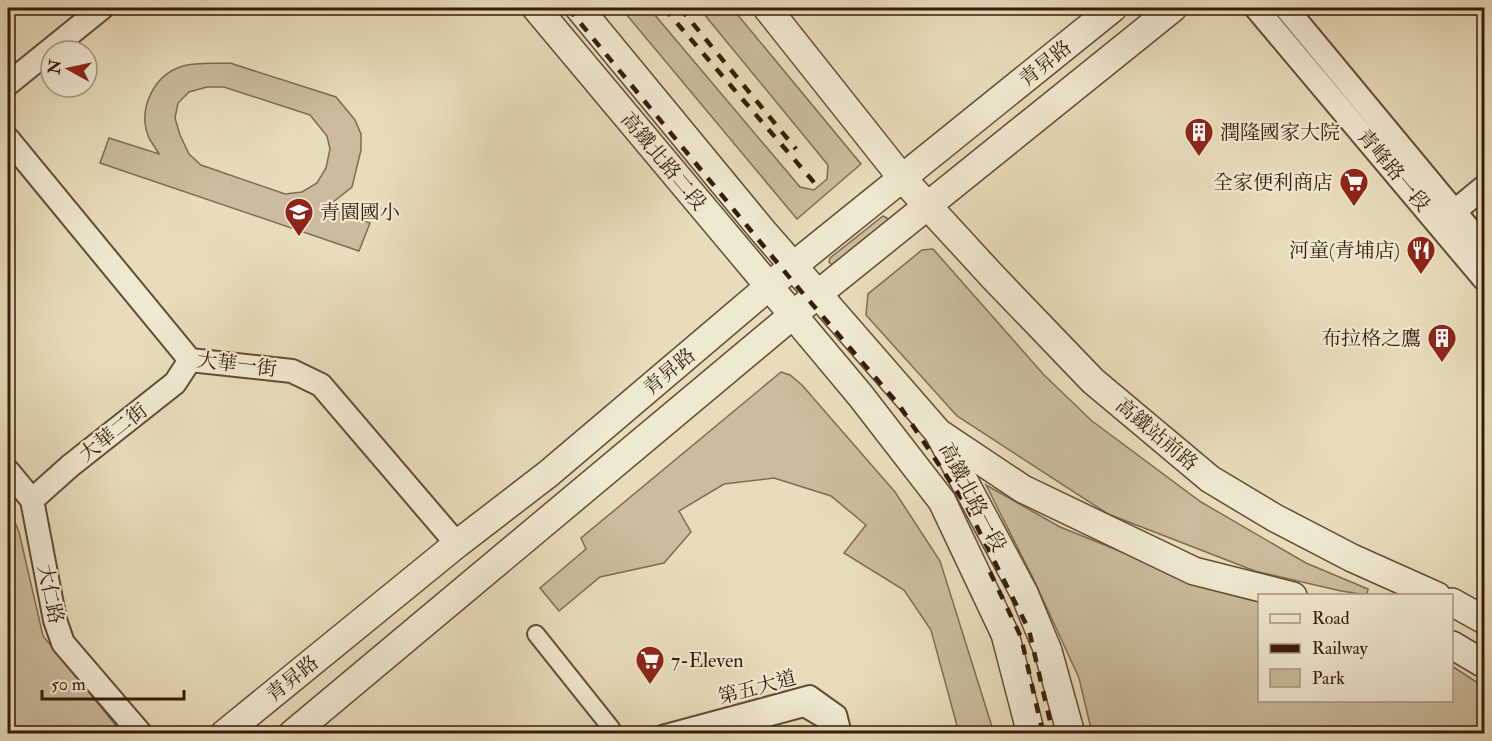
<svg xmlns="http://www.w3.org/2000/svg" width="1492" height="741" font-family="'IM FELL Double Pica','Noto Serif TC',serif">
<rect width="100%" height="100%" fill="#e8ddba"/>
<filter id="stains"><feTurbulence type="fractalNoise" baseFrequency=".00333" numOctaves="4"/><feColorMatrix values="0 0 0 0 .2 0 0 0 0 .09 0 0 0 0 .02 0 0 0 .5 -.17"/></filter>
<radialGradient id="worn" r=".72"><stop offset=".6" stop-color="#630" stop-opacity="0"/><stop offset="1" stop-color="#630" stop-opacity=".3"/></radialGradient>
<g fill="#cabc9c" stroke="#806c52" stroke-width="1.5" fill-rule="evenodd">
<polygon points="621,8 649,8 800,187 814,190 827,179 828,165 699,8 732,8 861,164 797,219"/>
<path d="M230,63L336,97L355,120L361,134V150L352,187L327,207L370,223L359,251L100,163L109,138L159,154C156,149 152,143 149,138C137,110 153,75 183,66C197,62 215,64 230,63ZM207,87H224L310,115L327,136L330,149L326,168L317,183L302,192L285,194L201,165L189,154L180,135L175,118L178,103L189,92Z"/>
<polygon points="883,216 887,218 887,223 835,264 832,265 829,262 830,258"/>
<polygon points="933,249 1044,375 1092,421 1201,502 1306,563 1368,589 1367,595 1341,591 1255,571 1108,514 957,416 866,315 868,294 922,250"/>
<polygon points="781,372 790,375 802,385 895,492 940,561 994,733 959,733 931,630 904,590 844,553 866,525 831,496 774,478 724,484 679,511 691,532 664,563 600,577 559,611 540,588 586,549 581,538"/>
<polygon points="986,485 1060,527 1162,568 1259,599 1260,700 1452,700 1452,666 1484,687 1484,733 1092,733 1079,678 1034,580"/>
<polygon points="8,506 19,532 43,636 122,733 8,733"/>
</g>
<g fill="none" stroke-linecap="round" stroke-linejoin="round">
<g stroke="#634c34" stroke-width="20">
<g id="pedestrian">
<polyline points="536,634 611,728 613,734"/>
<polyline points="662,734 810,694 838,714 843,734"/>
<polyline points="708,734 804,708 828,722 831,734"/>
</g>
</g>
<g stroke="#634c34" stroke-width="26">
<g id="minor">
<polyline points="1256,8 1484,279"/>
<polyline points="1286,8 1484,247"/>
<polyline points="8,84 102,8"/>
<polyline points="8,139 190,360 292,371 321,385 457,544"/>
<polyline points="1444,220 1484,187"/>
<polyline points="8,471 32,500 55,620 63,643 141,734"/>
<polyline points="32,500 70,466 175,383 190,360"/>
</g>
</g>
<g stroke="#634c34" stroke-width="30">
<g id="tertiary">
<polyline points="536,8 860,395 942,501 1005,634 1031,734"/>
<polyline points="579,8 762,230 938,432 1024,593 1048,651 1071,734"/>
<polyline points="767,8 902,178 994,278 1093,381 1210,479 1275,518 1352,558 1437,596"/>
<polyline points="942,435 1023,489 1194,571 1293,596"/>
<polyline points="1452,602 1484,620"/>
<polyline points="1452,645 1484,664"/>
<polyline points="224,734 457,544 548,474 793,266 1113,8"/>
<polyline points="292,734 818,294 1173,8"/>
</g>
</g>
<use href="#pedestrian" stroke="#f0e9d2" stroke-width="16"/>
<use href="#minor" stroke="#f0e9d2" stroke-width="22"/>
<use href="#tertiary" stroke="#f0e9d2" stroke-width="27"/>
<g stroke="#371c08" stroke-width="4.5" stroke-dasharray="10 10" stroke-linecap="butt">
<polyline points="568,8 794,283 899,405 966,505 1029,630 1053,734"/>
<polyline points="664,8 818,187"/>
<polyline points="680,8 796,149"/>
<polyline points="990,572 1021,637 1043,734"/>
</g>
</g>
<defs>
<g id="building-pin" transform="scale(1.5)"><path d="M0 17L-7.5 6A9.5 9.5 0 1 1 7.5 6Z" fill="#8f2418" stroke="#f0e9d2"/><path d="M-4-6H4V6H1V3H-1V6H-4ZM-2.5-4.3h1.7v1.8h-1.7ZM.8-4.3h1.7v1.8H.8ZM-2.5-1h1.7V.8h-1.7ZM.8-1h1.7V.8H.8Z" fill="#fff"/></g>
<g id="supermarket-pin" transform="scale(1.5)"><path d="M0 17L-7.5 6A9.5 9.5 0 1 1 7.5 6Z" fill="#8f2418" stroke="#f0e9d2"/><path d="M-6-5.5h2.5l.6 2H6L4.5 2H-2.5L-4.4-4H-6ZM-1.5 3.2a1.3 1.3 0 1 0 .1 0ZM3 3.2a1.3 1.3 0 1 0 .1 0Z" fill="#fff"/></g>
<g id="school-pin" transform="scale(1.5)"><path d="M0 17L-7.5 6A9.5 9.5 0 1 1 7.5 6Z" fill="#8f2418" stroke="#f0e9d2"/><path d="M0-5L7-2L0 1L-7-2ZM-4 1L0 2.5L4 1V4Q0 6-4 4Z" fill="#fff"/></g>
<g id="restaurant-pin" transform="scale(1.5)"><path d="M0 17L-7.5 6A9.5 9.5 0 1 1 7.5 6Z" fill="#8f2418" stroke="#f0e9d2"/><path d="M-5-6h1v4h1v-4h1v4h1v-4h1v5L-1.5 .5V6h-2V.5L-5-1ZM5-6V6H3V1.5H1.5Q1.5-4 5-6Z" fill="#fff"/></g>
</defs>
<g fill-rule="evenodd">
<use href="#building-pin" x="1199" y="132"/>
<use href="#supermarket-pin" x="1354" y="182"/>
<use href="#school-pin" x="299" y="212"/>
<use href="#restaurant-pin" x="1421" y="250"/>
<use href="#building-pin" x="1442" y="338"/>
<use href="#supermarket-pin" x="650" y="660"/>
</g>
<g text-anchor="middle" stroke-width="4.5" stroke-linejoin="round" paint-order="stroke">
<g font-size="20" fill="#371c08" stroke="#f0e9d2">
<text transform="translate(1045 63) rotate(-39)" y="7">青昇路</text>
<text transform="translate(664 161) rotate(50)" y="7">高鐵北路二段</text>
<text transform="translate(1394 170) rotate(50)" y="7">青峰路一段</text>
<text transform="translate(237 364) rotate(7)" y="7">大華一街</text>
<text transform="translate(669 371) rotate(-40)" y="7">青昇路</text>
<text transform="translate(113 432) rotate(-38)" y="7">大華二街</text>
<text transform="translate(1157 434) rotate(40)" y="7">高鐵站前路</text>
<text transform="translate(973 497) rotate(62)" y="7">高鐵北路一段</text>
<text transform="translate(51 594) rotate(78)" y="7">大仁路</text>
<text transform="translate(292 678) rotate(-39)" y="7">青昇路</text>
<text transform="translate(757 687) rotate(-15)" y="7">第五大道</text>
</g>
<g font-size="20" fill="#371c08" stroke="#f0e9d2" text-anchor="start">
<text x="1220" y="139">潤隆國家大院</text>
<text x="1333" y="189" text-anchor="end">全家便利商店</text>
<text x="320" y="219">青園國小</text>
<text x="1400" y="257" text-anchor="end">河童(青埔店)</text>
<text x="1421" y="345" text-anchor="end">布拉格之鷹</text>
<text x="671" y="667">7-Eleven</text>
</g>
</g>
<rect width="1492" height="741" fill="none" stroke="#e8ddba" stroke-width="30"/>
<rect x="9" y="9" width="1474" height="723" fill="none" stroke="#371c08" stroke-width="3"/>
<rect x="15" y="15" width="1462" height="711" fill="none" stroke="#371c08" stroke-width="1.5"/>
<rect x="1258" y="594" width="195" height="108" fill="#f0e9d2" stroke="#a69781" stroke-width="1.5"/>
<rect x="1270" y="614" width="30" height="9" fill="#f0e9d2" stroke="#a69781" stroke-width="1.5"/>
<text x="1312" y="624" font-size="18" fill="#371c08">Road</text>
<rect x="1270" y="644" width="30" height="9" fill="#371c08" stroke="#a69781" stroke-width="1.5"/>
<text x="1312" y="654" font-size="18" fill="#371c08">Railway</text>
<rect x="1270" y="669" width="30" height="18" fill="#cabc9c" stroke="#a69781" stroke-width="1.5"/>
<text x="1312" y="684" font-size="18" fill="#371c08">Park</text>
<g transform="translate(69 69) rotate(278)"><circle r="28" fill="#f0e9d2" stroke="#a69781" stroke-width="1.5"/>
<path d="M0-4.5L10 22L0 15L-10 22Z" fill="#8f2418"/>
<text y="-9" font-size="16" font-weight="bold" text-anchor="middle" fill="#371c08">N</text>
</g>
<path d="M42 690v9h142v-9" fill="none" stroke="#371c08" stroke-width="3"/>
<text x="51" y="690" font-size="18" fill="#371c08" stroke="#f0e9d2" stroke-width="4.5" paint-order="stroke">50 m</text>
<rect width="100%" height="100%" filter="url(#stains)"/>
<rect width="100%" height="100%" fill="url(#worn)"/>
</svg>
